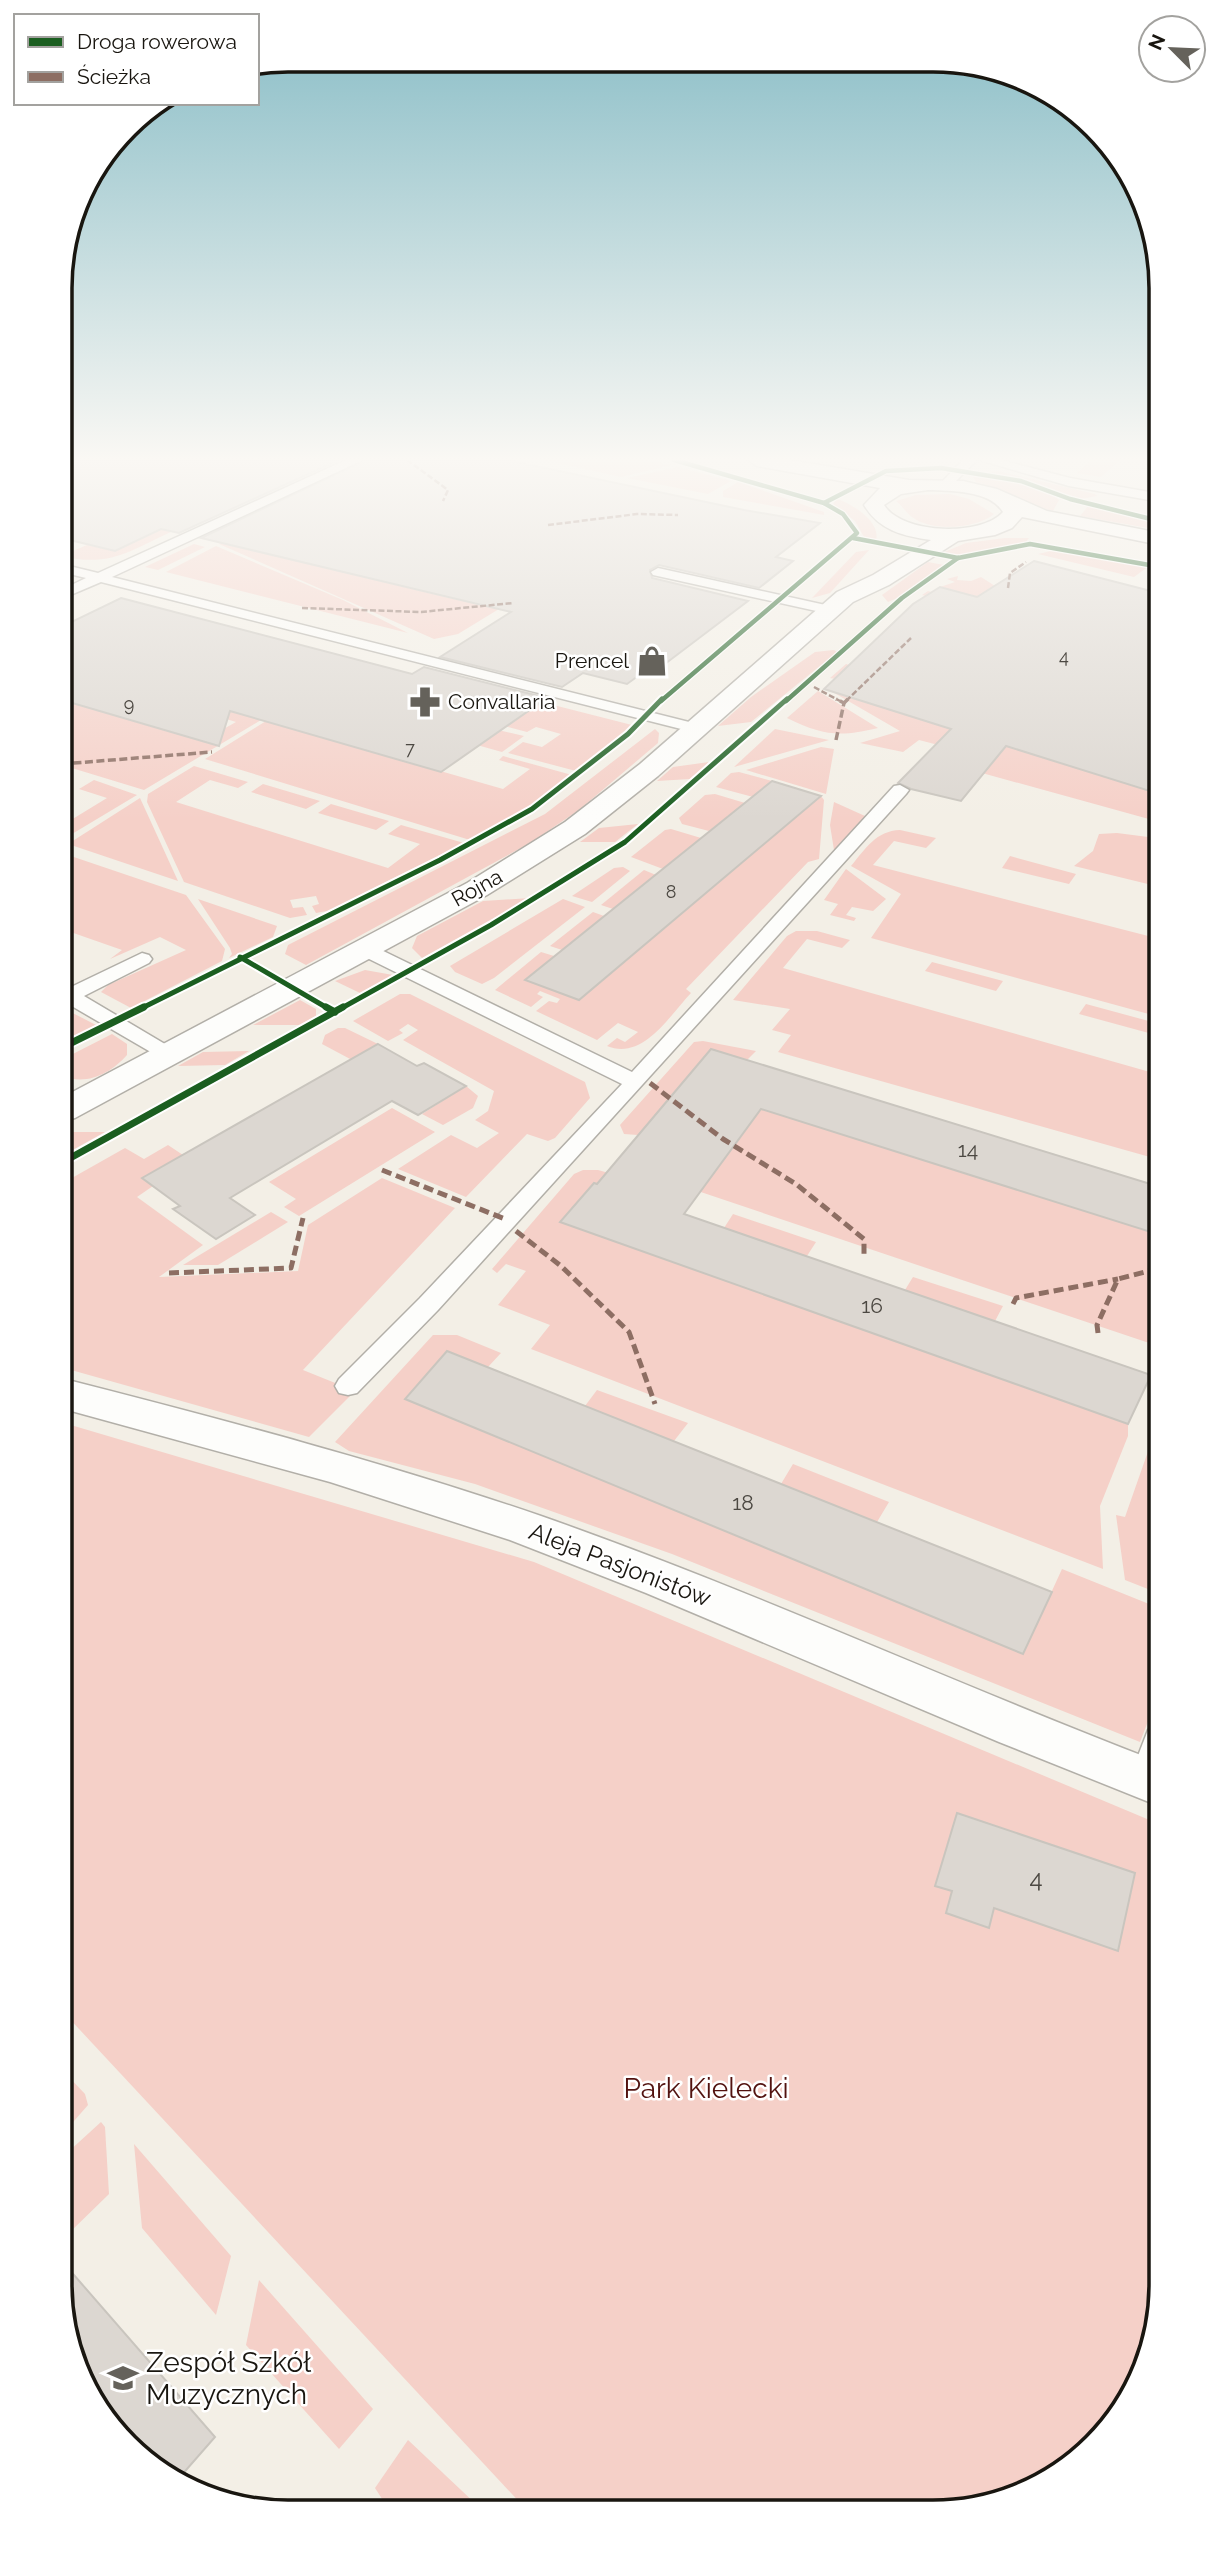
<svg xmlns="http://www.w3.org/2000/svg" width="1221" height="2572" font-family="Raleway,sans-serif">
<rect width="100%" height="100%" fill="#f3efe6"/>
<g fill="#f5d0c8">
<polygon points="544,460 647,460 672,465 621,477"/>
<polygon points="1091,460 1121,460 1101,477 1077,473"/>
<polygon points="678,467 731,481 708,494 627,478"/>
<polygon points="998,471 1095,494 1097,496 1081,499 1035,483 979,473"/>
<path d="M972,475C1001,479 1035,481 1059,500L1053,511C1026,505 1003,489 976,482Z"/>
<polygon points="738,482 824,512 824,515 723,497 723,491"/>
<path d="M950,494L969,499L994,514C976,529 931,532 912,517C905,512 903,506 896,501L916,495Z"/>
<path d="M837,499C853,504 881,522 876,540L864,537L855,521L833,504Z"/>
<polygon points="1089,505 1148,520 1150,525 1148,528 1080,516"/>
<polygon points="257,525 246,549 462,601 486,586 530,590 458,634 434,639 219,544"/>
<path d="M164,528L175,530C131,550 111,568 61,556L87,545L115,551Z"/>
<path d="M1005,538H1029L1025,543C999,548 968,559 942,553L966,543Z"/>
<polygon points="194,544 205,547 158,570 145,567"/>
<polygon points="216,546 343,600 408,633 166,572"/>
<polygon points="869,550 830,593 812,598 856,552"/>
<polygon points="1055,550 1149,566 1134,577 1038,554"/>
<polygon points="928,562 944,565 895,599 888,602 882,595"/>
<polygon points="958,576 957,580 971,581 981,577 1057,626 1065,635 922,595 928,591 945,596 940,587 955,582 947,579"/>
<polygon points="834,650 837,652 751,722 718,726 751,697 815,652"/>
<polygon points="846,664 931,690 1156,793 1156,821 964,768 977,755 919,740 903,752 860,743 900,731 824,687 842,691 851,682 830,678"/>
<path d="M818,691L878,728C841,737 823,736 787,718Z"/>
<polygon points="522,697 632,725 576,771 508,753 523,742 542,747 561,734 536,727 527,732 504,726"/>
<polygon points="62,700 202,741 236,722 207,713 217,707 261,720 144,790 62,765"/>
<polygon points="266,721 503,789 530,769 499,760 503,756 572,775 529,808 470,840 205,759"/>
<polygon points="485,727 524,736 502,752 459,740"/>
<polygon points="655,729 659,733 658,743 579,810 530,843 306,965 285,954 288,945 545,814"/>
<polygon points="775,729 829,740 734,767"/>
<polygon points="821,747 834,749 826,794 746,770"/>
<polygon points="709,762 690,779 657,781 673,767"/>
<polygon points="194,766 248,782 238,788 210,780 176,802 388,868 420,844 388,834 401,825 464,843 327,911 316,913 312,906 319,904 316,896 290,900 293,908 303,907 307,915 290,918 184,882 147,802 148,794"/>
<polygon points="739,772 772,781 753,797 716,787 731,773"/>
<polygon points="94,780 137,795 62,840 62,817 71,820 107,798 79,789"/>
<polygon points="263,784 320,801 306,809 251,792"/>
<polygon points="715,794 745,803 709,831 682,824 679,818 705,795"/>
<path d="M821,796L824,800L819,859L808,862L686,989L691,993C670,1015 643,1061 607,1046L617,1038L625,1042L638,1032L618,1023L597,1040L536,1011L549,1001L557,1003L560,999L540,991L537,994L543,997L531,1007L495,990L541,952L554,956L526,979L579,999Z"/>
<polygon points="140,798 178,881 68,844"/>
<polygon points="834,802 865,816 834,850 830,825"/>
<polygon points="331,804 389,821 376,830 318,813"/>
<polygon points="638,824 615,842 580,842 599,828"/>
<polygon points="671,829 701,838 663,869 631,857 665,830"/>
<path d="M900,830L936,838L926,848L894,841L873,865L1156,938V1016L871,938L901,894L851,866C866,848 876,831 900,830Z"/>
<polygon points="1117,833 1156,838 1156,886 1074,866 1093,851 1099,834"/>
<polygon points="62,853 186,895 225,949 222,961 131,1008 101,992 108,985 186,950 160,937 110,959 122,950 62,929"/>
<polygon points="1010,856 1076,874 1069,884 1002,868"/>
<polygon points="623,867 630,871 592,902 572,896 614,868"/>
<polygon points="846,869 886,899 873,911 852,907 846,915 856,918 854,921 830,915 838,904 824,900"/>
<polygon points="644,870 656,875 613,909 601,905"/>
<polygon points="530,898 422,958 412,948 417,936 483,901"/>
<polygon points="198,899 277,926 273,937 229,958 232,954 230,948"/>
<polygon points="563,899 585,907 494,978 482,984 455,972 450,966"/>
<polygon points="593,912 604,916 562,950 550,946"/>
<polygon points="796,931 817,931 850,940 842,948 807,939 783,968 1157,1074 1157,1159 778,1052 791,1035 772,1030 790,1009 733,1000 787,936"/>
<polygon points="932,962 1003,981 996,991 925,971"/>
<polygon points="365,970 393,975 360,993 335,981"/>
<polygon points="400,994 410,994 585,1082 590,1098 555,1138 548,1141 527,1134 466,1197 398,1169 451,1135 477,1148 499,1133 475,1120 488,1111 494,1091 403,1040 418,1030 408,1024 399,1030 403,1033 388,1041 353,1021"/>
<polygon points="300,1000 316,1009 316,1016 299,1025 253,1025"/>
<polygon points="1086,1004 1156,1023 1156,1035 1079,1014"/>
<polygon points="63,1008 96,1025 63,1042"/>
<polygon points="338,1028 345,1028 378,1044 352,1060 322,1044 325,1035"/>
<path d="M112,1034L127,1044V1055C111,1073 87,1086 63,1076V1059Z"/>
<polygon points="703,1041 756,1051 747,1060 711,1049 682,1083 1157,1234 1158,1346 671,1182 638,1135 624,1134 620,1125 694,1042"/>
<polygon points="249,1051 225,1065 178,1066 203,1052"/>
<polygon points="466,1086 478,1096 473,1108 443,1125 422,1114"/>
<polygon points="392,1108 435,1132 299,1216 284,1207 296,1199 269,1182"/>
<polygon points="63,1132 105,1132 69,1152 63,1152"/>
<polygon points="168,1145 183,1155 143,1178 153,1186 137,1197 203,1245 159,1277 298,1271 308,1225 382,1178 455,1208 303,1370 355,1391 309,1437 64,1368 63,1183 125,1148 144,1159"/>
<polygon points="583,1170 598,1170 644,1183 633,1197 594,1183 560,1222 1128,1424 1128,1436 1100,1506 1103,1569 531,1349 550,1325 498,1305 526,1271 506,1264 497,1273 492,1269 574,1174"/>
<polygon points="271,1212 288,1222 218,1265 183,1265"/>
<polygon points="733,1214 816,1242 807,1256 724,1228"/>
<polygon points="913,1277 1003,1306 995,1321 905,1290"/>
<polygon points="433,1335 457,1335 501,1353 488,1367 447,1351 406,1399 1023,1654 1062,1569 1159,1608 1159,1693 1140,1742 672,1554 475,1484 349,1451 335,1442"/>
<polygon points="597,1390 688,1423 674,1441 585,1406"/>
<polygon points="64,1423 534,1562 1159,1824 1161,2300 1144,2372 1105,2435 1060,2474 993,2505 524,2507 66,2015"/>
<polygon points="1158,1423 1158,1593 1125,1580 1116,1515 1125,1517"/>
<polygon points="793,1464 889,1502 877,1522 781,1484"/>
<polygon points="66,2074 85,2094 88,2105 67,2129"/>
<polygon points="101,2122 105,2127 109,2194 67,2235 67,2153"/>
<polygon points="134,2144 231,2256 216,2315 142,2228"/>
<polygon points="259,2280 373,2409 339,2449 246,2345"/>
<polygon points="408,2440 479,2507 388,2508 375,2488"/>
</g>
<g fill="#dcd7d1" stroke="#c9c5be" stroke-width="2">
<polygon points="61,460 339,460 179,533 161,529 115,551 70,540 61,531"/>
<polygon points="366,460 507,460 744,510 820,523 776,557 793,561 759,588 659,565 650,570 652,578 748,601 657,670 649,668 627,684 583,673 562,687 440,657 511,612 201,538"/>
<polygon points="1034,561 1155,592 1156,793 1006,746 961,801 911,789 898,783 951,729 824,689 913,604 940,587 977,597"/>
<polygon points="121,598 412,674 424,667 547,698 441,772 230,711 219,746 62,700 61,627"/>
<polygon points="772,781 821,796 579,1000 525,980"/>
<polygon points="378,1044 417,1066 424,1063 466,1086 418,1115 392,1101 230,1198 255,1215 216,1239 173,1209 180,1206 142,1178"/>
<polygon points="711,1049 1157,1186 1157,1234 761,1109 684,1214 1151,1375 1128,1424 560,1222 594,1183 597,1184"/>
<polygon points="447,1351 761,1476 1052,1592 1023,1654 405,1399"/>
<polygon points="957,1813 1135,1873 1118,1951 994,1908 989,1928 946,1913 952,1891 935,1886"/>
<polygon points="67,2267 215,2437 180,2477 137,2456 98,2411 67,2344"/>
</g>
<g fill="none" stroke-linecap="round" stroke-linejoin="round">
<g stroke="#b2afa8" stroke-width="3">
<g id="lane">
<polygon points="346,460 363,460 112,577 701,725 701,731 689,731 101,582 61,599 61,590 86,578 61,572 61,564 98,573"/>
<polygon points="963,460 977,460 949,488 941,488 939,485"/>
<polygon points="979,460 1001,460 1070,478 1155,493 1155,501 1069,486"/>
<polygon points="658,568 830,606 837,610 830,614 653,575 651,572"/>
<polygon points="900,785 909,790 906,794 438,1310 357,1393 348,1395 339,1393 335,1386 339,1379 420,1298 622,1084 357,953 354,949 357,945 371,945 632,1072 894,786"/>
<polygon points="142,953 149,955 152,959 149,963 84,996 175,1050 179,1054 175,1058 161,1058 63,1001 63,987 69,988"/>
<polygon points="1159,1726 1159,1783 1156,1789 1145,1793 1134,1789 1129,1779 1148,1730"/>
</g>
</g>
<g stroke="#b2afa8" stroke-width="3">
<path id="street" d="M64,1379C224,1420 384,1462 541,1516C750,1589 952,1683 1159,1762V1806L999,1742L646,1593L510,1540L330,1482L64,1409Z"/>
</g>
<g stroke="#b2afa8" stroke-width="3">
<path id="secondary" d="M748,460H790L909,480L963,481L997,489L1047,511L1155,532V544L1022,517L1012,528L995,535L958,541L889,585L853,602L658,776L585,834L487,895L75,1118L63,1121V1097L467,883L565,822L640,764L837,592L873,575L931,540C902,536 879,530 864,505L880,488L757,466ZM928,490C951,491 990,490 1003,512C981,537 902,534 884,505L901,494Z"/>
</g>
<use href="#lane" fill="#fdfdfb" fill-rule="evenodd"/>
<use href="#street" fill="#fdfdfb" fill-rule="evenodd"/>
<use href="#secondary" fill="#fdfdfb" fill-rule="evenodd"/>
<g stroke="#8d6e63" stroke-width="2.5" stroke-dasharray="6 2.5" stroke-linecap="butt">
<polyline points="407,460 448,490 443,501"/>
<polyline points="548,525 637,514 678,515"/>
<polyline points="1008,588 1010,573 1026,562"/>
<polyline points="302,608 421,612 513,603"/>
<polyline points="814,687 840,701"/>
<polyline points="846,701 911,638"/>
</g>
<g stroke="#8d6e63" stroke-width="3.5" stroke-dasharray="8 3.5" stroke-linecap="butt">
<polyline points="844,703 848,699"/>
<polyline points="836,740 844,703 836,699"/>
<polyline points="62,764 212,752"/>
</g>
<g stroke="#8d6e63" stroke-width="5" stroke-dasharray="10 5" stroke-linecap="butt">
<polyline points="650,1083 723,1139 796,1184 864,1239 864,1254"/>
<polyline points="382,1170 505,1219"/>
<polyline points="516,1231 561,1266 629,1332 655,1404"/>
<polyline points="169,1273 291,1268 303,1218"/>
<polyline points="1013,1304 1016,1298 1118,1279"/>
<polyline points="1098,1333 1097,1325 1118,1279 1157,1269"/>
</g>
<g stroke="#fff" stroke-width="7">
<g id="cycleway-far2">
<polyline points="824,503 886,471 941,468 1021,481 1070,499 1155,520"/>
<polyline points="853,538 958,558 1030,544 1155,566"/>
<polyline points="661,701 857,533 843,514 824,503 674,460"/>
<polyline points="786,701 902,598 958,558"/>
</g>
</g>
<g stroke="#fff" stroke-width="9">
<g id="cycleway-far1">
<polyline points="240,957 329,1009"/>
<polyline points="140,1009 440,860 532,809 628,734 662,699"/>
<polyline points="340,1009 491,925 625,842 787,699"/>
</g>
</g>
<g stroke="#fff" stroke-width="11">
<g id="cycleway">
<polyline points="326,1007 335,1012"/>
<polyline points="63,1047 144,1007"/>
<polyline points="63,1162 343,1007"/>
</g>
</g>
<use href="#cycleway-far2" stroke="#1b5e20" stroke-width="4.5"/>
<use href="#cycleway-far1" stroke="#1b5e20" stroke-width="5"/>
<use href="#cycleway" stroke="#1b5e20" stroke-width="7"/>
</g>
<linearGradient id="sky" x2="0" y2="1"><stop stop-color="#85bbc5"/><stop offset="0.56" stop-color="#faf8f4"/><stop offset="1" stop-color="#faf8f4" stop-opacity="0"/></linearGradient>
<rect width="1221" height="820" fill="url(#sky)"/>
<defs>
<g id="shop-bare" transform="scale(2.415)"><path d="M-5-2.5h2.3a2.7 3.5 0 0 1 5.4 0H5L5.5 6h-11ZM-1.5-2.5h3a1.5 2.3 0 0 0-3 0Z" fill="#65625b" stroke="#fff" stroke-width="2.5" paint-order="stroke"/></g>
<g id="pharmacy-bare" transform="scale(2.415)"><path d="M-2-6h4v4h4v4h-4v4h-4v-4h-4v-4h4Z" fill="#65625b" stroke="#fff" stroke-width="2.5" paint-order="stroke"/></g>
<g id="school-bare" transform="scale(2.415)"><path d="M0-5L7-2L0 1L-7-2ZM-4 1L0 2.5L4 1V4Q0 6-4 4Z" fill="#65625b" stroke="#fff" stroke-width="2.5" paint-order="stroke"/></g>
</defs>
<g fill-rule="evenodd">
<use href="#shop-bare" x="652" y="661"/>
<use href="#pharmacy-bare" x="425" y="702"/>
<use href="#school-bare" x="123" y="2378"/>
</g>
<g text-anchor="middle" stroke-width="5" stroke-linejoin="round" paint-order="stroke">
<g font-size="18" fill="#4c4842">
<text x="1064" y="663">4</text>
<text x="129" y="711">9</text>
<text x="410" y="755">7</text>
<text x="671" y="898">8</text>
</g>
<g font-size="21" fill="#191610" stroke="#fff" text-anchor="end">
<text x="629" y="668">Prencel</text>
<text x="448" y="709" text-anchor="start">Convallaria</text>
</g>
<g font-size="21" fill="#191610" stroke="#fff">
<text transform="translate(477 888) rotate(-29)" y="7">Rojna</text>
</g>
<g font-size="21" fill="#4c4842">
<text x="968" y="1157">14</text>
<text x="872" y="1313">16</text>
<text x="743" y="1510">18</text>
</g>
<g font-size="24" fill="#191610" stroke="#fff">
<text transform="translate(620 1565) rotate(21)" y="8">Aleja Pasjonistów</text>
</g>
<g font-size="24" fill="#4c4842">
<text x="1036" y="1887">4</text>
</g>
<g font-size="28" fill="#52120f" stroke="#fff">
<text x="706" y="2098">Park Kielecki</text>
</g>
<g font-size="28" fill="#191610" stroke="#fff" text-anchor="start">
<text x="146" y="2372">Zespół Szkół<tspan x="146" dy="32">Muzycznych</tspan></text>
</g>
</g>
<path d="M0 0H1221V2572H0ZM288 72H933A216 216 0 0 1 1149 288V2284A216 216 0 0 1 933 2500H288A216 216 0 0 1 72 2284V288A216 216 0 0 1 288 72Z" fill="#fff" fill-rule="evenodd"/>
<path fill="none" stroke="#191610" stroke-width="3.5" d="M288 72H933A216 216 0 0 1 1149 288V2284A216 216 0 0 1 933 2500H288A216 216 0 0 1 72 2284V288A216 216 0 0 1 288 72Z"/>
<rect x="14" y="14" width="245" height="91" fill="#ffffff" stroke="#a3a29f" stroke-width="2"/>
<rect x="28" y="37" width="35" height="10" fill="#1b5e20" stroke="#a3a29f" stroke-width="2"/>
<text x="77" y="49" font-size="21" fill="#191610">Droga rowerowa</text>
<rect x="28" y="72" width="35" height="10" fill="#8d6e63" stroke="#a3a29f" stroke-width="2"/>
<text x="77" y="84" font-size="21" fill="#191610">Ścieżka</text>
<g transform="translate(1172 49) rotate(294)"><circle r="33" fill="#ffffff" stroke="#a3a29f" stroke-width="2"/>
<path d="M0-5L12 26L0 18L-12 26Z" fill="#65625b"/>
<text y="-10" font-size="19" font-weight="bold" text-anchor="middle" fill="#191610">N</text>
</g>
</svg>
